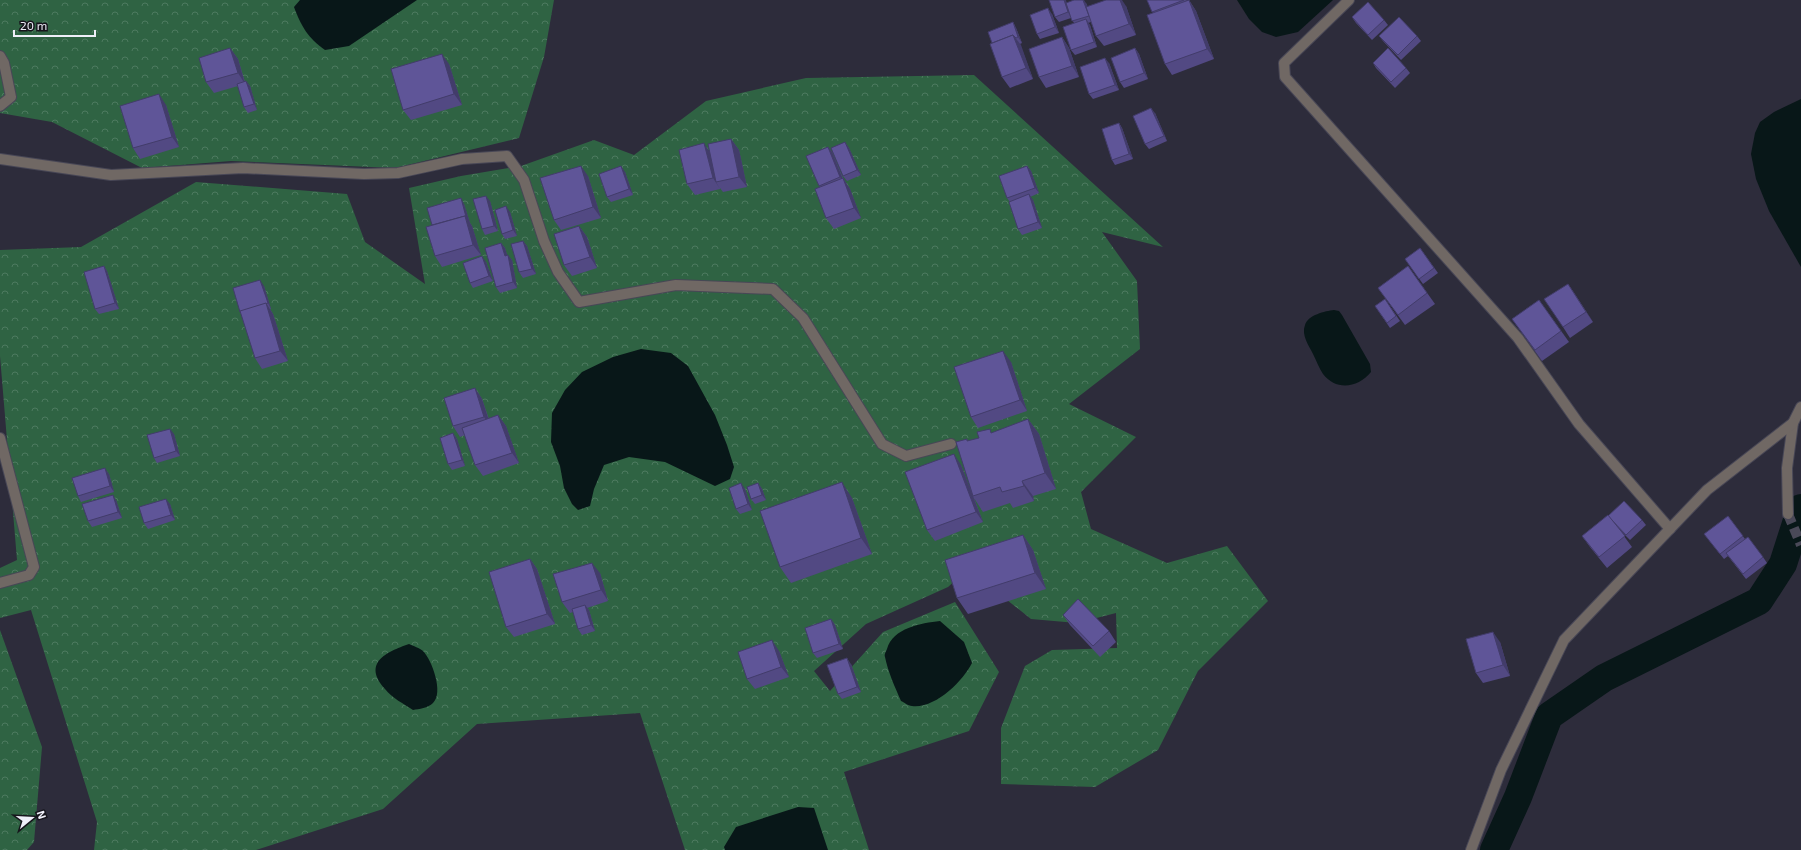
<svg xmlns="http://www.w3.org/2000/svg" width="1801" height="850" font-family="'Exo 2',sans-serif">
<defs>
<pattern id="forest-crowns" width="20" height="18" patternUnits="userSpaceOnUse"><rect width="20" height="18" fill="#2f6343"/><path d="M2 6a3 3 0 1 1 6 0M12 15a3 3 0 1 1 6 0" fill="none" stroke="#4d7a5f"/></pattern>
</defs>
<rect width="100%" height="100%" fill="#2d2c3b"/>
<g fill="url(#forest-crowns)">
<polygon points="0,0 554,0 544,57 519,138 395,168 231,161 142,168 52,122 0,113"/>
<polygon points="974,75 1163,247 1102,232 1137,281 1140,349 1069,404 1136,437 1081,492 1091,529 1167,563 1227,546 1268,601 1198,671 1158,750 1095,787 1001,784 1001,728 1025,666 1052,650 1117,648 1116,613 1077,623 1031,619 968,569 948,587 866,624 814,671 830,691 883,632 955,602 999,672 969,731 844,772 869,850 685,850 640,713 477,724 383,809 256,850 94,850 97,822 31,610 0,618 0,568 17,560 0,356 0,250 81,247 196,182 347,194 365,242 425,284 409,188 461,176 521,166 594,140 634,155 706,101 806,78"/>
<polygon points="0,630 42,747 34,842 27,850 0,850"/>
</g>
<g fill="#081718">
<path d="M300,0H417L349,46L325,50C308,38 301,26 294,7Z"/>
<polygon points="1237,0 1333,0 1298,32 1276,37 1262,32 1249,19"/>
<polygon points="1801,99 1801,267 1769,211 1756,179 1751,154 1755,133 1760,122 1774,112"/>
<path d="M1334,310L1339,311L1342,315L1370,364L1371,372C1358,388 1336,391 1323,374C1319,368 1316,360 1313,354C1309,346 1301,335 1305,325C1308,315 1325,311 1334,310Z"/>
<polygon points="641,349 671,353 688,366 715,415 727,445 734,467 730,479 715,486 665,462 629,457 604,465 594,489 590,506 578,510 572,504 564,488 560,466 551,442 552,413 565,390 582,372 613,357"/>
<path d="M940,621L964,642L972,663C963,681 935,709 912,706C908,706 904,702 901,701C895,687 888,672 885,657C884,654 886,652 887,649C893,628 921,623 940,621Z"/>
<path d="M409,644C413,646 420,648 423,651C432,660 444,693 433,703C428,708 419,709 413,710C404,704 392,698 385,689C362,663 386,652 409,644Z"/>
<polygon points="798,807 814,808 828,850 725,850 724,847 736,827"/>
</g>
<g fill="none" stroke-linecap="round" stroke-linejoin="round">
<polyline stroke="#081718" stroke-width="28" points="1494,850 1518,797 1549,716 1604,678 1759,601 1783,564 1801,508"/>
<polyline stroke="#4a4958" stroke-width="10" stroke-dasharray="10 5" stroke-linecap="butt" points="1788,514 1801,545"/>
<g stroke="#484756" stroke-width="12">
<g id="minor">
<polyline points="1349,0 1284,63 1285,77 1518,338 1579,424 1670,529"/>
<polyline points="0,56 4,63 11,97 0,106"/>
<polyline points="0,159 111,175 243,168 364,174 398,173 462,159 507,156 524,180 544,241 558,272 579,302 676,285 773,289 803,318 882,444 906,456 951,444"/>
<polyline points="0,438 34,567 29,575 0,583"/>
<polyline points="1788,514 1787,468 1793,423 1801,407"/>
<polyline points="1471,850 1501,770 1564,640 1707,490 1793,423"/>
</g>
</g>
<use href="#minor" stroke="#706864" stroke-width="10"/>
</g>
<g fill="#524983">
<polygon points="1066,0 1066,3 1086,3 1088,7 1126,6 1136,35 1104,46 1096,36 1091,22 1088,23 1090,25 1097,47 1075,55 1071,50 1074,23 1071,18 1059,22 1055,17"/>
<polygon points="1147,0 1189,0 1196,11 1214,59 1172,75 1165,64 1153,13"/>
<polygon points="1052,14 1059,33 1040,39 1037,34"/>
<polygon points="1352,17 1384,20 1388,25 1372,40 1356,23"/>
<polygon points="1013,22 1016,28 1022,43 1020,44 1033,79 1010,88 1002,77 992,43"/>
<polygon points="1379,36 1417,36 1421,41 1401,60 1383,41"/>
<polygon points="1062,37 1069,48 1079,77 1046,88 1039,77"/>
<polygon points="230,48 238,59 245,82 246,81 250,86 257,110 248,113 244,107 238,86 214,93 206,82"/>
<polygon points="1135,48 1139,54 1148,79 1124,88 1120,82"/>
<polygon points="1109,63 1119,90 1093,99 1089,94"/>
<polygon points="1373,63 1406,68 1410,73 1395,88 1376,68"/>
<polygon points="449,64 462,105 411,120 403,110"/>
<polygon points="166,105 179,147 140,159 133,148"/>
<polygon points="1155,113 1167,141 1149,149 1145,144"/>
<polygon points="1119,123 1122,128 1133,159 1115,165 1112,160"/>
<polygon points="731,139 739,150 747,187 723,192 720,188 720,189 695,195 687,184 709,151"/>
<polygon points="845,142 849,148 861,175 847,181 843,176"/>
<polygon points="828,147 832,152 843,178 850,189 861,218 834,229 826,218 820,187 819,186"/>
<polygon points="1027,166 1031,171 1039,193 1030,197 1033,200 1042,228 1022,235 1018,229 1010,202 1007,198"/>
<polygon points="625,172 633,195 611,202 607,197"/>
<polygon points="588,176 601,218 561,230 554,220"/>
<polygon points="490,201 498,231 485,235 482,229"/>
<polygon points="464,204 470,223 472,226 481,255 442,267 435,256 432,225"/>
<polygon points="510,212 517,236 505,239 502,234"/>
<polygon points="579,226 587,237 597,268 572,276 564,265"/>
<polygon points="523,241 527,246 536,274 523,278 519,272"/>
<polygon points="501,243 505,248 507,255 512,260 517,288 500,293 496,287"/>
<polygon points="1420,248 1438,273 1423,284 1405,259"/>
<polygon points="486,262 493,281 473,288 470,283"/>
<polygon points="104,266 107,271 119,309 99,314 95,309"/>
<polygon points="1408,266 1435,304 1405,325 1378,288"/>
<polygon points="1568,284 1593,322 1570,338 1563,327"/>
<polygon points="264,286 271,309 270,309 273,314 288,361 262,369 255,358"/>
<polygon points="1385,299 1400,321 1390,328 1375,306"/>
<polygon points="1539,300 1569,342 1542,361 1512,319"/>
<polygon points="1011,362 1027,411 978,428 971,417"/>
<polygon points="475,388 482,399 489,419 498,415 506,426 519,463 483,476 475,465 465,435 460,437 453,426"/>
<polygon points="1028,419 1039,434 1056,489 1033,496 1034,501 1013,508 1010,503 983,512 974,498 983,522 935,541 927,530 961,465 970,489 967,439 968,441 979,438"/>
<polygon points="453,433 457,439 465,466 452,470 448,464"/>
<polygon points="174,434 180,456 157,463 154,458"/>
<polygon points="109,474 114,492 81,502 78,496"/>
<polygon points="758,483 762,489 766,500 755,504 751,499"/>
<polygon points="745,489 752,510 740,514 736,509"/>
<polygon points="852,498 872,554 791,583 780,567"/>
<polygon points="116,500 122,518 92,527 88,521"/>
<polygon points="170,504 175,520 148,529 144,523"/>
<polygon points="1608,515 1642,520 1646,525 1630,540 1618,528 1632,547 1607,568 1590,547 1582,536"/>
<polygon points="1728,516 1745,539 1763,557 1767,563 1746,579 1728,556 1724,559 1708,539"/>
<polygon points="1023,535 1033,550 1046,589 968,614 957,598"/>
<polygon points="530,559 537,569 555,624 514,637 506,627"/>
<polygon points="600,573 608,601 587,608 589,610 595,631 582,635 578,629 573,612 570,613 562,602"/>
<polygon points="1063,615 1109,631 1116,642 1100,657 1070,625"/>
<polygon points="831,619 835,625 843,649 817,658 813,653"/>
<polygon points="1500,642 1510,676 1483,683 1476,673"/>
<polygon points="779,651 789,677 755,689 747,679"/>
<polygon points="851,664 861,692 842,699 838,694"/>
</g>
<g fill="#423c6a">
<polygon points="1064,0 1066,0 1071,18 1068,12"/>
<polygon points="1083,0 1084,0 1086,3 1093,21 1089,16"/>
<polygon points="1120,0 1122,0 1126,6 1136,35 1129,24"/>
<polygon points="1186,0 1189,0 1196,11 1214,59 1207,49 1192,8"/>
<polygon points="1048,8 1052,14 1059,33 1055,27"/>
<polygon points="1086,19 1090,25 1097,47 1094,42"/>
<polygon points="1013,22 1016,28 1022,43 1018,37"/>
<polygon points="1013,35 1021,45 1033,79 1026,68"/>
<polygon points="1062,37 1069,48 1079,77 1072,66"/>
<polygon points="230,48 238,59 245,84 238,73"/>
<polygon points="1135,48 1139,54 1148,79 1144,73"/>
<polygon points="442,54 449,64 462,105 454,94"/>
<polygon points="1105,58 1109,63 1119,90 1115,85"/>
<polygon points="246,81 250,86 257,110 254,104"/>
<polygon points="159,94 166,105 179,147 172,137"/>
<polygon points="1151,108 1155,113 1167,141 1164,136"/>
<polygon points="1119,123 1122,128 1133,159 1129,154"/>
<polygon points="731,139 739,150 747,187 739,177"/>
<polygon points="845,142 849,148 861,175 857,170"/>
<polygon points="704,143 711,154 716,182 720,189 713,178"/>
<polygon points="828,147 832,152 844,182 843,178 850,189 861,218 854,208 844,182 840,177"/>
<polygon points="581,166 588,176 601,218 593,207"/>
<polygon points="621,166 625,172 633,195 629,189"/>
<polygon points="1027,166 1031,171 1039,193 1035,188"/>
<polygon points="1029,194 1033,200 1042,228 1038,222"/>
<polygon points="486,196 490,201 498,231 494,226"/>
<polygon points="461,198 464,204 470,223 472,226 481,255 473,245 465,216"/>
<polygon points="506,206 510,212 517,236 513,230"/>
<polygon points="579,226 587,237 597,268 590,257"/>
<polygon points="523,241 527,246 536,274 532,269"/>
<polygon points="501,243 505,248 509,261 505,256"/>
<polygon points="508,255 512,260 517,288 513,282"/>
<polygon points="482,256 486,262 493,281 489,276"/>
<polygon points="104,266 107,271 119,309 115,303"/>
<polygon points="260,280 264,286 271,309 268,303"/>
<polygon points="1568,284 1575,294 1593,322 1586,312"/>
<polygon points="266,303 273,314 288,361 280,351"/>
<polygon points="1003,351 1011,362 1027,411 1020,400"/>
<polygon points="475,388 482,399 491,427 484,417"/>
<polygon points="498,415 506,426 519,463 512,453"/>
<polygon points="1028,419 1039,434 1056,489 1045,473"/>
<polygon points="170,429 174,434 180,456 176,451"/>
<polygon points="453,433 457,439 465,466 462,460"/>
<polygon points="954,454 961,465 983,522 976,512"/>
<polygon points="105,468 109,474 114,492 110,486"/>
<polygon points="1022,481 1033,496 1034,501 1024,486"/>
<polygon points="842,482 852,498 872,554 861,538"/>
<polygon points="741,483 745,489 752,510 748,504"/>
<polygon points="758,483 762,489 766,500 762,495"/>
<polygon points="113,495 116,500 122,518 118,512"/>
<polygon points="166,499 170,504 175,520 171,515"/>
<polygon points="1023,535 1033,550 1046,589 1035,573"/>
<polygon points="530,559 537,569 555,624 547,614"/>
<polygon points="592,563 600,573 608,601 601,590"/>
<polygon points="585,605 589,610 595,631 591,625"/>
<polygon points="831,619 835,625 843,649 839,644"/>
<polygon points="1493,632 1500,642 1510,676 1503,665"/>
<polygon points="772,640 779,651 789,677 781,667"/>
<polygon points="847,658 851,664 861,692 857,687"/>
</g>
<g fill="#5f5598" stroke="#423c6a">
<polygon points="1049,0 1064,0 1068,12 1055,17"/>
<polygon points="1074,0 1083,0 1089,16 1072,21 1066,3"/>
<polygon points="1106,0 1120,0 1129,24 1096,36 1086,7"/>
<polygon points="1147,0 1184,0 1152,12"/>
<polygon points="1189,0 1207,49 1165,64 1147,15"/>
<polygon points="1368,2 1384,20 1368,35 1352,17"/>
<polygon points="1048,8 1055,27 1037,34 1030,15"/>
<polygon points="1399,17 1417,36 1398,55 1379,36"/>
<polygon points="1086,19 1094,42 1071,50 1063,27"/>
<polygon points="1013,22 1018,37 1016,38 1013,35 992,43 988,32"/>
<polygon points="1013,35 1026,68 1002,77 990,44"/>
<polygon points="1062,37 1072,66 1039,77 1029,49"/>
<polygon points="230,48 238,73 206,82 199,58"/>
<polygon points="1135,48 1144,73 1120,82 1111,58"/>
<polygon points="1388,48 1406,68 1391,82 1373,63"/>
<polygon points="442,54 454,94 403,110 391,69"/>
<polygon points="1105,58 1115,85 1089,94 1080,67"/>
<polygon points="246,81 254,104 244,107 237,84"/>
<polygon points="159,94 172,137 133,148 120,106"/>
<polygon points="1151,108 1164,136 1145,144 1133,116"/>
<polygon points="1119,123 1129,154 1112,160 1102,129"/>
<polygon points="731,139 739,177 716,182 708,144"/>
<polygon points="845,142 857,170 843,176 831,148"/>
<polygon points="704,143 713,178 687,184 679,150"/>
<polygon points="828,147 840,177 819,186 806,156"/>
<polygon points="581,166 593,207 554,220 540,178"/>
<polygon points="621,166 629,189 607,197 599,174"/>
<polygon points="1027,166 1035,188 1007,198 999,176"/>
<polygon points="843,178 854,208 826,218 815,189"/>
<polygon points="1029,194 1038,222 1018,229 1009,202"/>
<polygon points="486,196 494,226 482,229 473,199"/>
<polygon points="461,198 466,217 465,216 432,225 427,208"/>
<polygon points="506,206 513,230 502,234 495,210"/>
<polygon points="465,216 473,245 435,256 426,227"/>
<polygon points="579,226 590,257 564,265 554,234"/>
<polygon points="523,241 532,269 519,272 511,244"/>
<polygon points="501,243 505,256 508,255 513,282 496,287 485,248"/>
<polygon points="1420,248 1434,268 1419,279 1405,259"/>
<polygon points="482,256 489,276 470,283 463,263"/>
<polygon points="104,266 115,303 95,309 84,272"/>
<polygon points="1408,266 1427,293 1398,315 1378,288"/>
<polygon points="260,280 268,303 240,312 233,288"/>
<polygon points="1568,284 1586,312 1563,327 1544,299"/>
<polygon points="1385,299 1396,316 1387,323 1375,306"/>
<polygon points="1539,300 1561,331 1535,350 1512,319"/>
<polygon points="266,303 280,351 255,358 240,311"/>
<polygon points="1003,351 1020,400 971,417 954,367"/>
<polygon points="475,388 484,417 453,426 444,398"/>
<polygon points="498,415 512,453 475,465 462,428"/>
<polygon points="1028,419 1045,473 1022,481 1024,486 1002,492 1000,487 973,496 956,442 967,439 967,441 979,438 977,432 990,429 991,433"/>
<polygon points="170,429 176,451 154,458 147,435"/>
<polygon points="453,433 462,460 448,464 440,438"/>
<polygon points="954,454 976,512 927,530 905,472"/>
<polygon points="105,468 110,486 78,496 72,478"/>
<polygon points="842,482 861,538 780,567 760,511"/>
<polygon points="741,483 748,504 736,509 729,488"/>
<polygon points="758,483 762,495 751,499 747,487"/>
<polygon points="113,495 118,512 88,521 82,504"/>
<polygon points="166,499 171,515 144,523 139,507"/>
<polygon points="1624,501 1642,520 1626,535 1608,516"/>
<polygon points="1608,515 1625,536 1599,557 1582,536"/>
<polygon points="1728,516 1743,536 1720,554 1704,534"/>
<polygon points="1023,535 1035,573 957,598 945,560"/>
<polygon points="1748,537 1763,557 1743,574 1726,553"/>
<polygon points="530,559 547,614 506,627 489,572"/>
<polygon points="592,563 601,590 562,602 553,574"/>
<polygon points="1078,599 1109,631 1093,646 1063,615"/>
<polygon points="585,605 591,625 578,629 572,609"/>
<polygon points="831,619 839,644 813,653 805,628"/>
<polygon points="1493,632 1503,665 1476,673 1466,639"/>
<polygon points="772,640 781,667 747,679 738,652"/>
<polygon points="847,658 857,687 838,694 827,665"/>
</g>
<g transform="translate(32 818) rotate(72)" stroke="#16151c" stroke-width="3" paint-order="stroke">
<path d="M0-3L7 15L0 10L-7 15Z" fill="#efeff9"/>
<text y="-6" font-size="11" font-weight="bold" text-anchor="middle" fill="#efeff9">N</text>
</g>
<path d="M14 30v6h81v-6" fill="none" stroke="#efeff9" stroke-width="2"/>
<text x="20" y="30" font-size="12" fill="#efeff9" stroke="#16151c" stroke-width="3" paint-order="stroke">20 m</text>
</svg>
